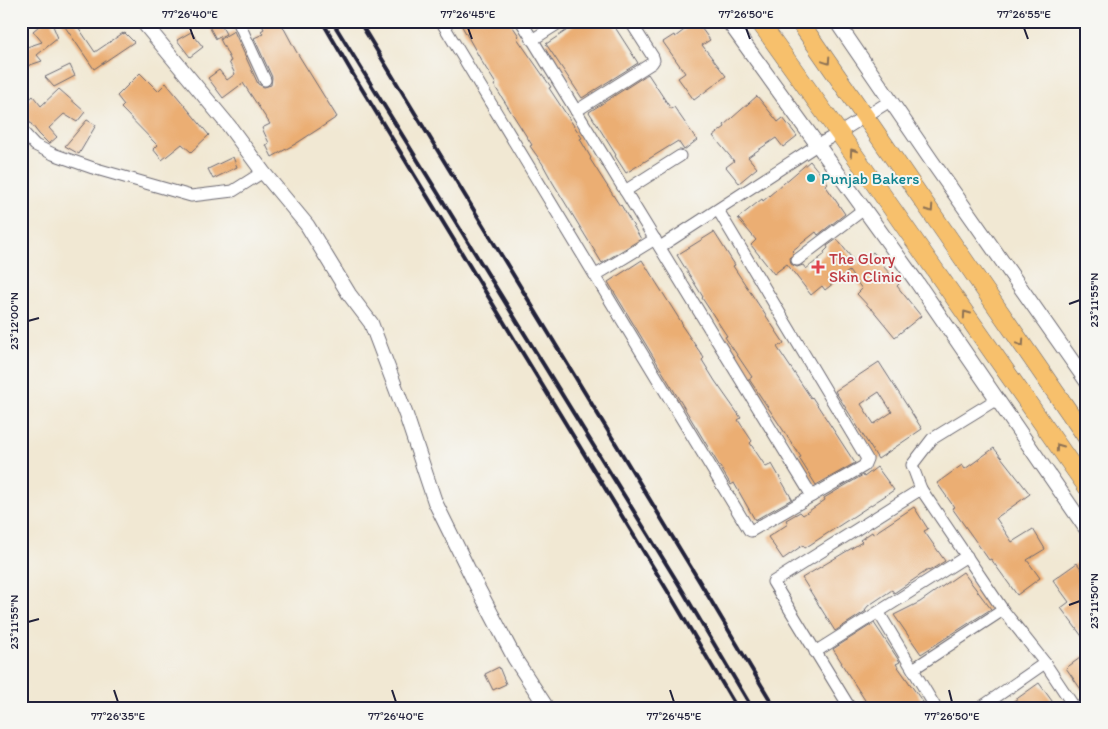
<svg xmlns="http://www.w3.org/2000/svg" width="1108" height="729" font-family="Itim,sans-serif">
<rect width="100%" height="100%" fill="#f6f6f2"/>
<filter id="ink" filterUnits="userSpaceOnUse"><feTurbulence type="fractalNoise" baseFrequency=".02" numOctaves="2"/><feDisplacementMap in="SourceGraphic" scale="10" xChannelSelector="R" yChannelSelector="G"/><feConvolveMatrix kernelMatrix="1 2 1 2 8 2 1 2 1" color-interpolation-filters="sRGB"/></filter>
<filter id="wash" filterUnits="userSpaceOnUse"><feTurbulence type="fractalNoise" baseFrequency=".0096" numOctaves="4" result="noise"/><feDisplacementMap in="SourceGraphic" scale="20" xChannelSelector="R" yChannelSelector="G"/><feGaussianBlur stdDeviation="1.12" result="paint"/><feColorMatrix in="noise" values="0 0 0 0 0 0 0 0 0 0 0 0 0 0 0 0 0 1.4 0 .05"/><feComposite in="paint" operator="in"/></filter>
<g filter="url(#wash)">
<rect width="100%" height="100%" fill="#f1e8d3"/>
<g id="blocks">
<g fill="#ebae73" fill-rule="evenodd">
<polygon points="45,21 51,21 58,38 37,55 42,61 21,68 21,49 42,42 33,31"/>
<polygon points="61,21 74,21 95,52 123,33 123,34 125,33 134,42 94,69"/>
<polygon points="206,21 219,21 226,34 216,39"/>
<polygon points="260,21 280,21 296,51 337,117 297,143 272,157 266,145 269,143 262,128 270,124 243,83 223,98 208,78 219,70 227,80 235,74 229,62 231,61 220,39 234,31 258,84 264,87 271,85 272,77 254,38 263,34 261,31 264,29"/>
<polygon points="459,21 509,21 519,36 517,38 551,87 549,88 582,138 580,139 591,158 590,159 620,206 621,205 641,239 602,263 553,183 542,163 530,146 532,145 494,85 496,84 482,62"/>
<polygon points="581,21 611,21 638,63 582,98 546,44"/>
<polygon points="696,21 710,40 702,45 726,76 694,100 678,78 685,73 663,42 674,35 675,37"/>
<polygon points="191,32 203,47 190,57 177,40"/>
<polygon points="70,65 75,76 54,87 45,77"/>
<polygon points="140,73 158,91 166,83 209,135 191,152 182,144 162,160 153,149 157,145 121,108 124,105 117,96"/>
<polygon points="648,74 671,109 674,107 697,140 684,150 678,141 626,173 615,156 616,155 589,112"/>
<polygon points="59,89 85,112 77,122 64,114 49,128 57,137 49,144 39,134 21,111 21,107 33,96 41,106"/>
<polygon points="757,96 778,122 783,118 797,136 783,147 776,138 748,157 757,168 739,183 726,167 734,161 713,136 725,127 724,125"/>
<polygon points="87,120 96,125 79,154 65,146"/>
<polygon points="233,157 237,167 213,179 208,169"/>
<polygon points="810,161 828,183 825,185 845,214 818,235 816,232 792,251 794,253 790,258 791,264 797,267 803,265 806,269 825,254 824,252 828,248 827,246 837,239 857,265 873,252 884,265 883,266 899,284 897,286 921,316 895,337 872,309 871,309 857,294 862,289 849,271 825,290 822,286 811,295 787,264 774,274 751,245 756,240 738,218 762,199 763,201"/>
<polygon points="714,232 735,265 733,266 784,343 777,347 811,398 812,397 855,463 816,485 799,458 801,457 749,379 752,377 725,337 727,336 702,298 703,297 677,255"/>
<polygon points="642,260 683,325 682,326 704,358 702,360 715,381 741,418 738,420 752,441 750,443 766,467 772,464 792,499 755,520 734,483 731,485 608,282"/>
<path d="M879,362L922,429L878,459L835,391ZM879,392L892,412L874,424L861,404Z"/>
<polygon points="994,448 1030,494 996,518 1012,542 1033,529 1045,549 1027,560 1040,578 1017,595 991,559 989,560 952,508 954,507 937,483 962,465 965,469"/>
<polygon points="877,467 894,490 805,548 803,545 783,559 768,537 788,524 786,520 800,512 803,515 825,500 824,498 863,475 864,477"/>
<polygon points="914,507 928,529 924,531 945,561 929,571 928,570 894,593 892,590 868,606 865,610 866,611 835,631 802,578 862,542 860,540 872,532 873,534"/>
<polygon points="1077,563 1087,577 1087,643 1061,608 1069,602 1053,580"/>
<polygon points="963,572 991,609 921,654 894,615 920,602"/>
<polygon points="874,623 900,662 896,664 927,708 870,708 841,663 842,663 833,649"/>
<polygon points="1087,653 1087,698 1066,668"/>
<polygon points="499,667 506,684 493,690 485,674"/>
<polygon points="1039,683 1057,708 1004,708"/>
</g>
</g>
</g>
<g filter="url(#ink)">
<use href="#blocks" fill-opacity="0" stroke="#6a6770" stroke-width="1"/>
<g fill="none" stroke-linecap="round" stroke-linejoin="round">
<g stroke="#6a6770" stroke-width="13">
<g id="minor">
<polyline points="238,21 265,80"/>
<polyline points="441,21 749,530 751,531 864,466 867,459 718,210"/>
<polyline points="521,21 812,496"/>
<polyline points="532,40 562,21"/>
<polyline points="576,111 652,63 654,60 653,57 630,21"/>
<polyline points="21,130 35,145 53,154 93,168 191,196 233,191 263,172"/>
<polyline points="625,191 680,156"/>
<polyline points="660,247 817,145 839,133 890,101"/>
<polyline points="797,260 864,209"/>
<polyline points="596,275 655,239"/>
<polyline points="997,399 932,439 912,465 921,489 1003,610 1045,663 1075,708"/>
<polyline points="879,613 936,708"/>
<polyline points="815,652 967,556"/>
<polyline points="913,669 1003,610"/>
<polyline points="850,708 773,582 921,489"/>
<polyline points="980,708 1045,663"/>
</g>
</g>
<g stroke="#6a6770" stroke-width="16">
<g id="tertiary">
<polyline points="142,21 229,126 263,172 307,225 349,294 371,323 406,415 435,502 472,577 515,659 547,708"/>
<polyline points="728,21 916,281 1087,530"/>
<polyline points="836,21 931,160 1087,382"/>
</g>
</g>
<g stroke="#6a6770" stroke-width="19">
<g id="primary">
<polyline points="759,21 839,133 1087,487"/>
<polyline points="799,21 1087,438"/>
</g>
</g>
<use href="#minor" stroke="#fff" stroke-width="11"/>
<use href="#tertiary" stroke="#fff" stroke-width="14"/>
<use href="#primary" stroke="#f7c06c" stroke-width="18"/>
<g stroke="#22223b" stroke-width="4">
<polyline points="322,21 354,76 667,590 737,708"/>
<polyline points="332,21 678,583 752,708"/>
<polyline points="359,21 698,579 775,708"/>
</g>
</g>
<defs><path id="oneway-chevron" d="M-2-3.5L2.5 0L-2 3.5" fill="none" stroke-width="1.6" stroke-linecap="round" stroke-linejoin="round" transform="scale(1.25)"/></defs>
<g stroke="#8c7154">
<use href="#oneway-chevron" transform="translate(827 61) rotate(56)"/>
<use href="#oneway-chevron" transform="translate(853 152) rotate(-125)"/>
<use href="#oneway-chevron" transform="translate(930 209) rotate(56)"/>
<use href="#oneway-chevron" transform="translate(966 314) rotate(-125)"/>
<use href="#oneway-chevron" transform="translate(1021 343) rotate(56)"/>
<use href="#oneway-chevron" transform="translate(1059 447) rotate(-125)"/>
</g>
</g>
<path fill="none" stroke="#22223b" stroke-width="2" d="M190,28L194,39M468,28L472,39M746,28L750,39M1024,28L1028,39M1069,304L1080,300M28,321L39,318M1069,605L1080,601M28,622L39,619M114,690L118,702M392,690L396,702M670,690L674,702M949,690L952,702"/>
<circle fill="#0f9aa8" stroke="#f6f6f2" stroke-width="2" cx="811" cy="178" r="5"/>
<path fill="#e0444e" stroke="#f6f6f2" stroke-width="2" d="M815.5 259.5h5v5h5v5h-5v5h-5v-5h-5v-5h5z"/>
<g text-anchor="middle" stroke-width="4" stroke-linejoin="round" paint-order="stroke">
<g font-size="16" fill="#0d838f" stroke="#f6f6f2" text-anchor="start">
<text x="821" y="184">Punjab Bakers</text>
</g>
<g font-size="16" fill="#be3a42" stroke="#f6f6f2" text-anchor="start">
<text x="829" y="264">The Glory<tspan x="829" dy="18">Skin Clinic</tspan></text>
</g>
</g>
<rect width="1108" height="729" fill="none" stroke="#f6f6f2" stroke-width="55"/>
<rect x="28" y="28" width="1052" height="674" fill="none" stroke="#22223b" stroke-width="2"/>
<g font-size="12" text-anchor="middle" fill="#22223b">
<text x="190" y="18">77°26'40"E</text>
<text x="468" y="18">77°26'45"E</text>
<text x="746" y="18">77°26'50"E</text>
<text x="1024" y="18">77°26'55"E</text>
<text transform="translate(1094 300) rotate(-90)" y="4">23°11'55"N</text>
<text transform="translate(14 321) rotate(-90)" y="4">23°12'00"N</text>
<text transform="translate(1094 601) rotate(-90)" y="4">23°11'50"N</text>
<text transform="translate(14 622) rotate(-90)" y="4">23°11'55"N</text>
<text x="118" y="720">77°26'35"E</text>
<text x="396" y="720">77°26'40"E</text>
<text x="674" y="720">77°26'45"E</text>
<text x="952" y="720">77°26'50"E</text>
</g>
</svg>
